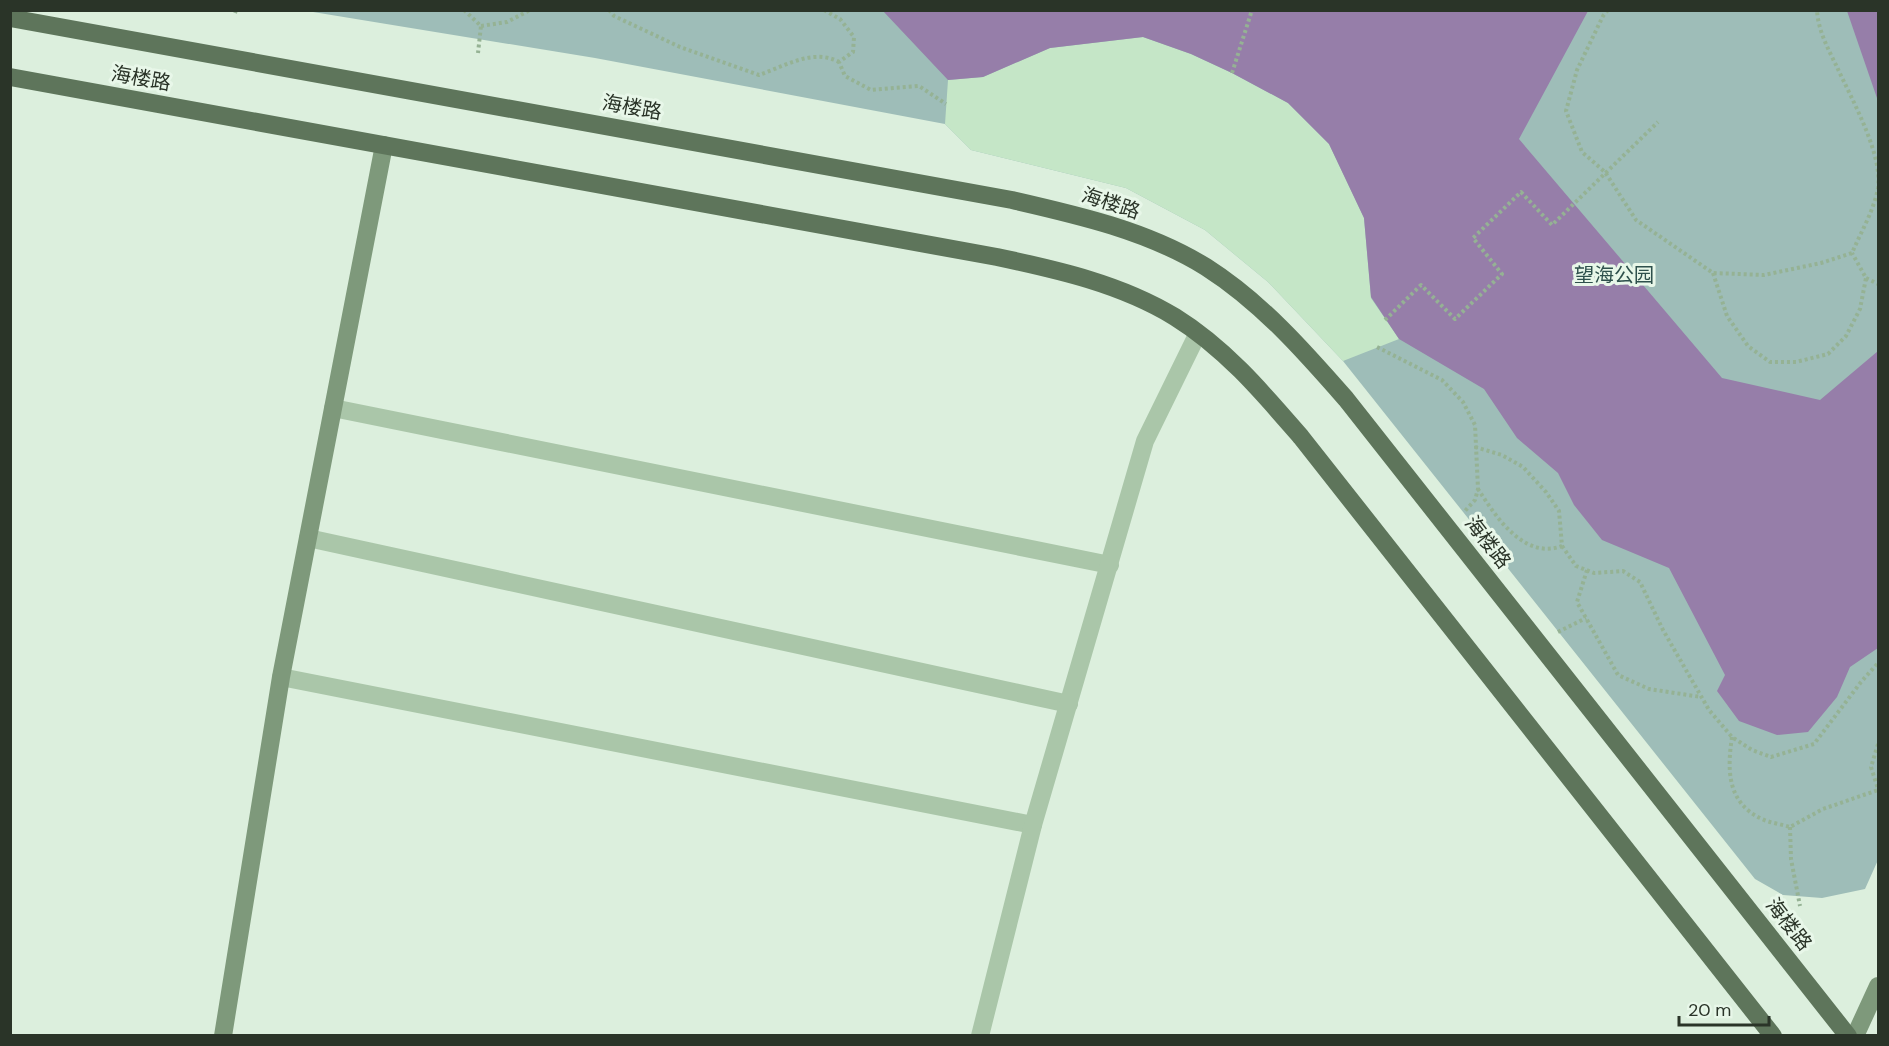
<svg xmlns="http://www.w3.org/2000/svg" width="1889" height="1046" font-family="'DM Sans','Noto Sans SC',sans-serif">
<rect width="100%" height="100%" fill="#dcefdd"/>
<polygon fill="#9ebdb8" points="307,11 1878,11 1878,860 1865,889 1822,898 1783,895 1755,879 1343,361 1268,282 1205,230 1126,188 971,150 945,124 595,58"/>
<polygon fill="#c5e6c7" points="1143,37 1191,54 1232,73 1288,103 1329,144 1364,218 1371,298 1399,339 1343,361 1268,282 1205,230 1126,188 971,150 945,124 948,80 983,77 1050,48"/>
<g fill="#967ea9">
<polygon points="883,11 1588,11 1519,139 1722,378 1820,400 1878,351 1878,648 1850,667 1837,697 1808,732 1777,735 1739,721 1717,691 1725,675 1669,568 1602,540 1574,505 1558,473 1517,438 1484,389 1399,339 1371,297 1364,218 1329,144 1288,103 1232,73 1191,54 1143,37 1050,48 983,77 948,80"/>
<polygon points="1847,11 1878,11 1878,101"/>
</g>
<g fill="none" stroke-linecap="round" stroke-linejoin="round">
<g stroke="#95b294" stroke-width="4" stroke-dasharray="3 3" stroke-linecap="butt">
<polyline points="464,10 481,26 478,53"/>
<path d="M609,10L614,16L680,47L759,75C785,66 813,48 839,62"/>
<polyline points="824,10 840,19 854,37 853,52 839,62 845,76 871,90 919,86 946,104"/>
<path d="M1608,10L1603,16L1577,70L1566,111L1582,152L1605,172L1636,220L1713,273L1764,275L1821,263L1852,253C1861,232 1874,210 1878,188C1883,154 1851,98 1837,67C1828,49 1818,30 1817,10"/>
<polyline points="235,13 236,10"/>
<polyline points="481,26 507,22 530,10"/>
<polyline points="1232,73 1252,10"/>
<polyline points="1713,273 1727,316 1748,346 1770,362 1796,362 1828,354 1846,336 1860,309 1866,278 1852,253"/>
<polyline points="1866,278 1878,284"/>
<polyline points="1385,320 1421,285 1455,319 1502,274 1473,238 1521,192 1552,225 1658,122"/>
<polyline points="1377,347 1442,380 1463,402 1475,425 1478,489 1475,500 1464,512"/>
<path d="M1475,447L1502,455L1523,467L1546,492L1559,511L1562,546C1524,560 1496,517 1478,489"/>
<polyline points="1562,546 1576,566 1594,573 1623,571 1640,582 1663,630 1709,710 1732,737 1752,750 1771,757 1814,744 1861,682 1878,663"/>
<polyline points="1587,570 1577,602 1618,675 1649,689 1701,697"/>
<polyline points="1558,632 1586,618"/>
<path d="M1732,737C1727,770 1727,803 1762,819C1770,823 1781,824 1790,827L1823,809L1878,790"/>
<polyline points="1878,744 1871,767 1878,789"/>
<polyline points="1790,827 1791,859 1800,906"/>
</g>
<g stroke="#aac6a9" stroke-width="18">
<polyline points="333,408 1110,565"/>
<polyline points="308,538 1069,704"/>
<polyline points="281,677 1033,825"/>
<polyline points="980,1036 1033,825 1145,441 1198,333"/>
</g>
<g stroke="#7e997b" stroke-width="18">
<polyline points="223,1036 281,677 384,145"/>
<polyline points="1855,1036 1878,986"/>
</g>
<g stroke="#5e755b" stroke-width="18">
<path d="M10,18L1012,200C1078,215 1148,231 1206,267C1261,302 1304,351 1346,399L1848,1036"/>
<path d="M10,77L997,257C1058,270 1121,284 1175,317C1225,348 1263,393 1301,437L1773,1036"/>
</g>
</g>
<g text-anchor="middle" stroke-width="6" stroke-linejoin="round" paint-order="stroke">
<g font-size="20" fill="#2a3428" stroke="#e8f7e9">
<text transform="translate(141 78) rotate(10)" y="7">海楼路</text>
<text transform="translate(632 107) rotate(10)" y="7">海楼路</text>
<text transform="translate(1111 203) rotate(18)" y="7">海楼路</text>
<text transform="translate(1488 542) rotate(52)" y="7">海楼路</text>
<text transform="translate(1789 924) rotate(52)" y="7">海楼路</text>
</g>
<g font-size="20" fill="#2e504c" stroke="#e8f7e9">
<text x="1614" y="282">望海公园</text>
</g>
</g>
<rect width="1889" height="1046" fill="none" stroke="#2a3428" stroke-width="24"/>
<path d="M1679 1016v9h90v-9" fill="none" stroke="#2a3428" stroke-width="3"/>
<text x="1688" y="1016" font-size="18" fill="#2a3428" stroke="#e8f7e9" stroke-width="4.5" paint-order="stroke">20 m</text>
</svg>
